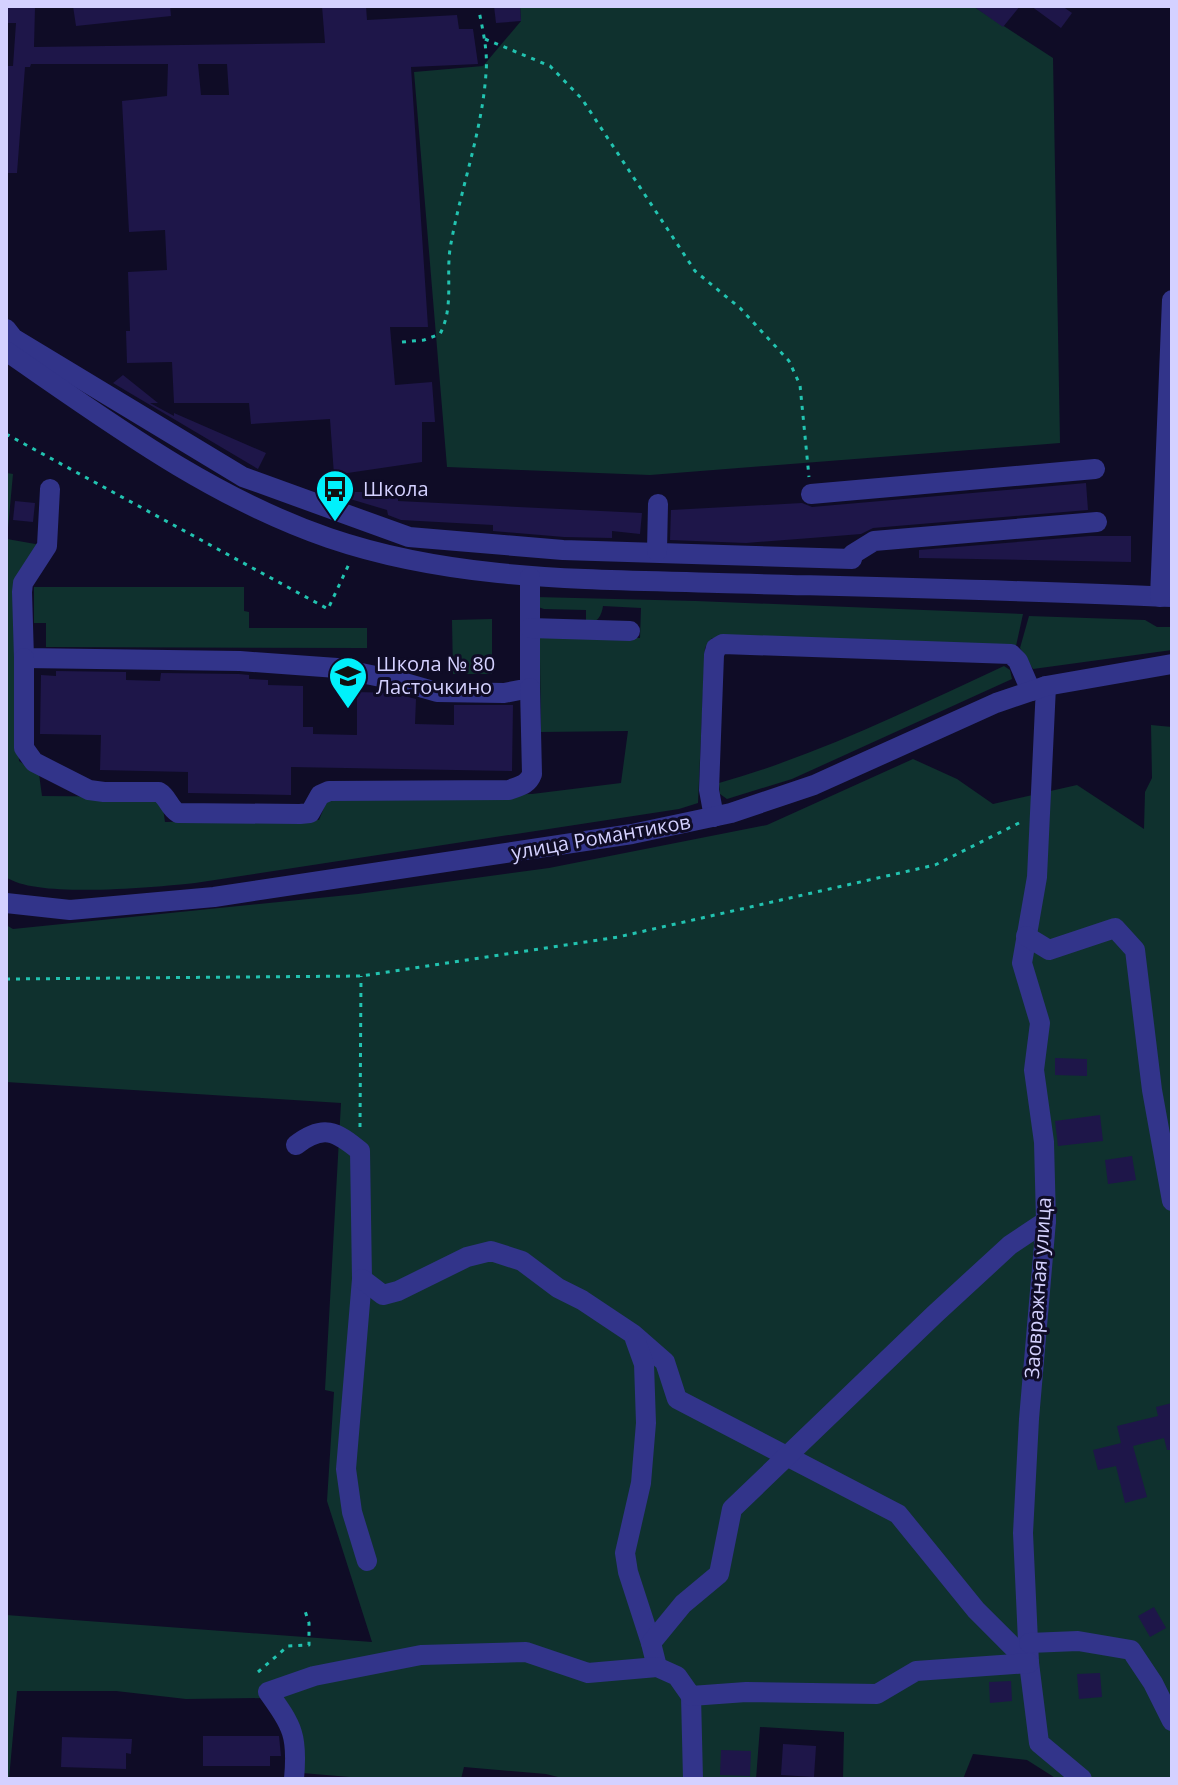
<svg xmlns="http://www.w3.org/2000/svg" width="1178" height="1785" font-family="'Open Sans',sans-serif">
<rect width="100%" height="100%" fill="#0f0c26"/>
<g fill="#0f312e">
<polygon points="520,6 973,6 1053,58 1060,443 650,475 447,467 414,72 483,66 521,21"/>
<path d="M7,473L13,474L7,539L41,545L16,595L19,761L39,774L42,796L153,797L163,808L165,822L319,820L328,798L532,794L621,783L628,731L541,732L540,660L534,647L541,636L551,634L640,638L641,608L603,606C602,615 597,624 586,624V610L544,609L538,607L536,597L696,601L1023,614L1016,646L757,637L712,638L705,648L698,803L679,809L195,883C156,887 36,899 6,877Z"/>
<polygon points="34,587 244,587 244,611 249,612 249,628 367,628 367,648 46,647 46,623 34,623"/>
<polygon points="1029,616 1145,620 1157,627 1172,627 1172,650 1033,669 1020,648"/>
<polygon points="492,619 492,674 453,674 452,620"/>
<path d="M1004,666L1010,670L1012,679L792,779L727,799L720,794L719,783C818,755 911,709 1004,666Z"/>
<polygon points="1151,725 1172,727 1172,1779 1057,1779 1027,1760 973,1754 963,1779 843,1779 844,1732 760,1727 756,1779 566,1779 546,1774 464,1767 461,1779 374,1779 302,1773 295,1738 264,1698 186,1699 116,1691 17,1691 9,1779 6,1779 6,1615 372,1642 327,1501 334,1392 325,1390 341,1103 6,1082 6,925 13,929 358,894 549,868 767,825 913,759 957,779 993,804 1077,785 1144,829 1145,792 1152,778"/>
</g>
<g fill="#1e1649" fill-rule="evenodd">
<path d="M6,6L35,7L34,47L325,43L322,6H366L367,20L457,15L459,29H473L478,64L411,67L428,327H390L395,385L432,382L435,422H422V462L334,475L330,419L251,424L249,403H174L172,362L127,363L126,331H130L128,272L167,270L165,230L129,232L122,101L167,96L168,64H31L30,67H25L17,173H6V66H13L16,23H6ZM198,64H227L229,95H201Z"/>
<polygon points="73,6 170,6 171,16 76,26"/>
<polygon points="494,6 520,6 521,21 496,23"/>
<polygon points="973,6 1020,6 1003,27"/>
<polygon points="1031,6 1062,6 1072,13 1061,28"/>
<polygon points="123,375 158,403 150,403 174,416 174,413 266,453 258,469 113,383"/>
<polygon points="1086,483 1088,510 873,528 861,534 811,538 746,543 670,540 671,510 802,503 812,507"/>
<polygon points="340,492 398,492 398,501 642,513 640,534 612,531 612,538 564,537 493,531 493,525 401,520 388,515 387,510 340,496"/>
<polygon points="15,501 35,503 33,522 13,520"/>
<polygon points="1090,536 1131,536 1131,562 919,558 919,550"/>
<polygon points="56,671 126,672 126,680 160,681 161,673 239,674 249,675 249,679 268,680 268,685 303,686 303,727 313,727 313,734 357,735 357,692 393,693 416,699 415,724 454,725 454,705 513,705 512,771 291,767 291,795 188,793 188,772 100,770 101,735 40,734 41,675 56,676"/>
<polygon points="1055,1058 1087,1059 1087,1076 1055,1075"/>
<polygon points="1100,1115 1103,1141 1058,1146 1055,1121"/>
<polygon points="1132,1156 1136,1180 1108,1184 1105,1160"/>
<polygon points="1172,1403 1172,1450 1167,1450 1164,1438 1133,1446 1147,1497 1125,1503 1116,1466 1098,1470 1093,1450 1121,1443 1117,1426 1158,1416 1156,1407"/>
<polygon points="1154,1607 1166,1628 1150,1637 1138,1616"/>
<polygon points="1100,1673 1102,1697 1079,1699 1077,1674"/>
<polygon points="1011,1681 1012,1701 990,1703 989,1682"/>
<polygon points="203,1736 279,1736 281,1756 270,1756 270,1766 203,1766"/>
<polygon points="62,1737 132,1739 131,1754 126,1753 126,1769 61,1767"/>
<polygon points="783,1744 816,1746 814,1777 781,1775"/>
<polygon points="721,1750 751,1751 750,1776 720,1775"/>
</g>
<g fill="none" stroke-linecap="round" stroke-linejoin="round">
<g stroke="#22c3b0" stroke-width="3" stroke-dasharray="4 6" stroke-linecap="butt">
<polyline points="485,39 550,66 582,99 695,271 740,308 789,361 800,385 809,477"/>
<path d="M402,342L424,340L440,334C454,307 446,278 450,249C460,190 482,133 486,73C488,52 483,31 479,11"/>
<polyline points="6,434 328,609 349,564"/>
<polyline points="6,979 361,976 618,937 935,865 1021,822"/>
<polyline points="360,1127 361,976"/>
<polyline points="258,1672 288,1646 309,1645 309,1623 304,1608"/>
</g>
<g stroke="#32348a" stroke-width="20">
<polyline points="6,329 13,338 243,477 409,537 563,550 852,559 853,554 874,541 1097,522"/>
<path d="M6,351C109,422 210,497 329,538C455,581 587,579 718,583C869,587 1021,590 1172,597"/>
<polyline points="50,489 47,546 23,583 22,592 24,658 240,661 337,668 395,680 437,692 504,693 530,688 530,577"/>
<polyline points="811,494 1095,469"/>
<polyline points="657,551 658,504"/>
<polyline points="1160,597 1172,300"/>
<polyline points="530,628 630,631"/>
<path d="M24,658V748L34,762L89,790L104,792H159C168,797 169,808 178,813L300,814L310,813L320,795L329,791L509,790C519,786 528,785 532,774L530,688"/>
<polyline points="1046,686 1037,877 1022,963 1040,1023 1034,1070 1044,1142 1046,1221 1029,1419 1023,1533 1029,1663 1039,1743 1082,1779"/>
<polyline points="714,817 709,790 714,655 716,648 723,644 1011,654 1018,661 1031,691"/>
<polyline points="6,903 70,910 214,897 632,834 731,813 814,785 996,703 1046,686 1172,664"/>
<polyline points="1026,936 1049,950 1115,928 1135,950 1152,1090 1172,1201"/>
<path d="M296,1145C323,1124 336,1131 360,1151L362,1279L346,1469L352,1512L367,1561"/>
<polyline points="362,1279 383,1295 398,1291 467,1257 491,1251 522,1261 558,1288 582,1300 633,1334 665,1362 677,1399 898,1514 976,1610 1029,1663"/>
<polyline points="635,1339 644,1364 646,1423 641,1483 625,1553 628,1572 651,1643"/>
<polyline points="1029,1643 1078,1641 1131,1650 1153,1683 1172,1721"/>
<polyline points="657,1667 651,1643 683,1604 719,1574 732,1509 935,1314 1010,1245 1046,1221"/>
<polyline points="691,1696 693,1779"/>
<path d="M294,1779C298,1736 293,1727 268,1692L314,1676L421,1655L526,1652L588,1673L657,1667L677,1676L691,1696L746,1692L877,1694L916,1671L1029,1663"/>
</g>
</g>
<defs>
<g id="bus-pin" transform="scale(2)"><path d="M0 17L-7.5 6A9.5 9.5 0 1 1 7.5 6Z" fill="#00f1fc" stroke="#0f0c26"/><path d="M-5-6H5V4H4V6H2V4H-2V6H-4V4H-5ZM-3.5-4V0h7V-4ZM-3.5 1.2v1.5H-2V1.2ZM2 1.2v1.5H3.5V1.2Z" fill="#111"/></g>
<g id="school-pin" transform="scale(2)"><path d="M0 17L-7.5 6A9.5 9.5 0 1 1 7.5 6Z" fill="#00f1fc" stroke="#0f0c26"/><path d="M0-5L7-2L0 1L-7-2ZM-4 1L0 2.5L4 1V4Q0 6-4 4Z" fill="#111"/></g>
</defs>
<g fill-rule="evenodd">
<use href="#bus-pin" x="335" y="489"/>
<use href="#school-pin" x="348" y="676"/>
</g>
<g text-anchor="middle" stroke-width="6" stroke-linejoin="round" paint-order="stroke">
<g font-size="20" fill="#d4d1ff" stroke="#0f0c26" text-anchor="start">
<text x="363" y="496">Школа</text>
<text x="376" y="671">Школа № 80<tspan x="376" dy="23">Ласточкино</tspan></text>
</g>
<g font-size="20" fill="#d4d1ff" stroke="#0f0c26">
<text transform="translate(601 837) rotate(-10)" y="7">улица Романтиков</text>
<text transform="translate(1038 1288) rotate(-86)" y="7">Заовражная улица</text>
</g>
</g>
<rect width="1178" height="1785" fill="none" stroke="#d4d1ff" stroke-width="16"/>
</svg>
